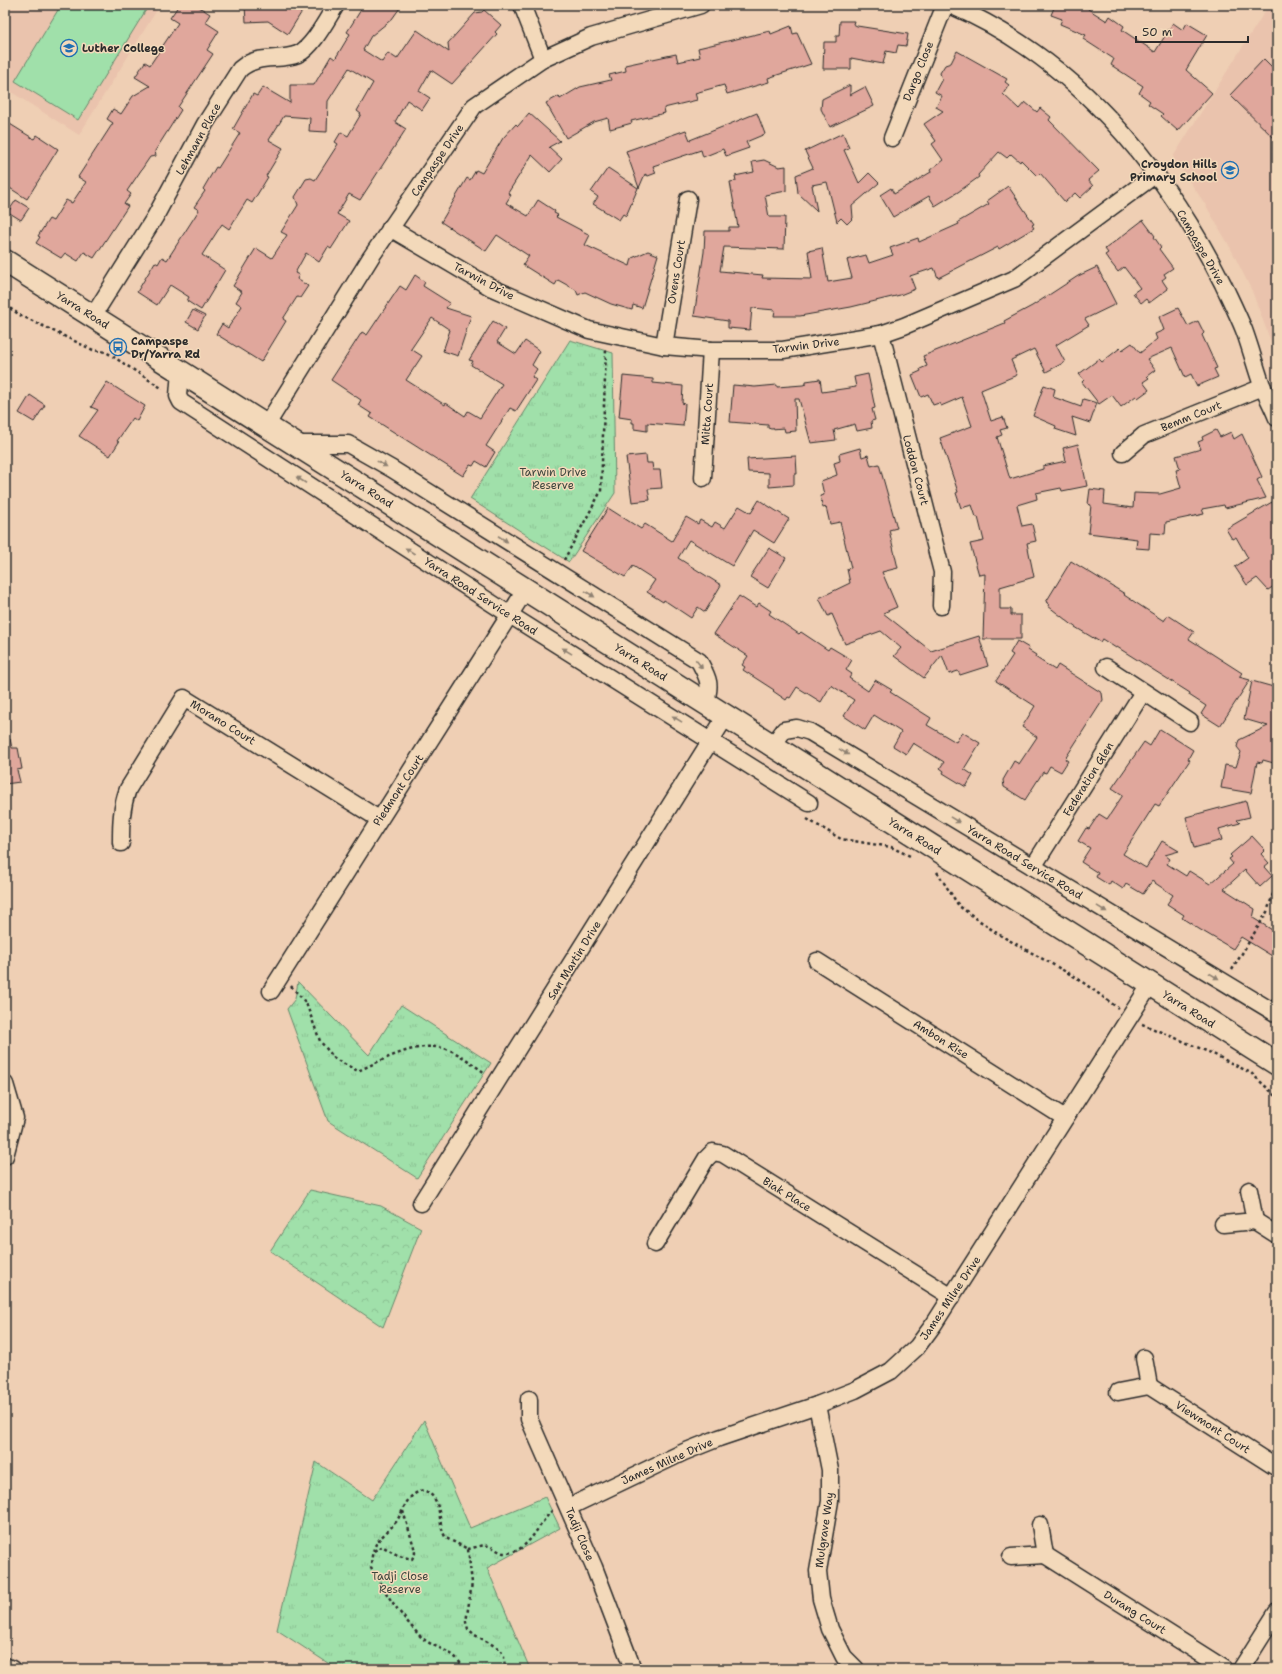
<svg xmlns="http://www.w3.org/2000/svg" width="1282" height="1674" font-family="'Shantell Sans',sans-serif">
<defs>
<pattern id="grass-tufts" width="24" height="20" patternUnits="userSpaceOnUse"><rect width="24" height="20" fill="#a0e0aa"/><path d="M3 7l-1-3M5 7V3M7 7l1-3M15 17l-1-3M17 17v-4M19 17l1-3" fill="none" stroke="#8ac092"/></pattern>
<pattern id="forest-crowns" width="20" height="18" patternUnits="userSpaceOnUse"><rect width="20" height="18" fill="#a0e0aa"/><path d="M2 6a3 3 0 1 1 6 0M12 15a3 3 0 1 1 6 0" fill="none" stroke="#8ac092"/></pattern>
</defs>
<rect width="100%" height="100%" fill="#efcfb4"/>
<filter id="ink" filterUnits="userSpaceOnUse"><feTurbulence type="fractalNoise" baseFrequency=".025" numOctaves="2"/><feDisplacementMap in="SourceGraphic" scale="8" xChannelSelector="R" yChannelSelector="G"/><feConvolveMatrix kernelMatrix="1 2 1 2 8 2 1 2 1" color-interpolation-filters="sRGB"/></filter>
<g filter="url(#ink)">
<g fill="#eac3ad">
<polygon points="5,5 160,5 79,135 8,90 5,94"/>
<polygon points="1269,5 1277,5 1277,358 1252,291 1230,247 1205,204 1173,157"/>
</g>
<g fill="url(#grass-tufts)" stroke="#66866a">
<polygon points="570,340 613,353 615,493 569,562 470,499"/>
<polygon points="298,982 369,1055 401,1005 491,1063 417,1178 328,1121 287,1009 295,999"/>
<polygon points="424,1420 470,1528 545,1497 560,1528 487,1568 530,1669 337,1669 277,1630 316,1462 372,1500"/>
</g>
<polygon fill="url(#forest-crowns)" stroke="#66866a" points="310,1190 381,1206 421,1228 383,1327 270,1251"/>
<polygon fill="#a0e0aa" stroke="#66866a" points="61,5 149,5 78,120 15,81"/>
<g fill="#e0a79c" stroke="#2b2b2b">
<polygon points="179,5 196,5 210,14 205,22 219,31 207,50 213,54 178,107 181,110 155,151 156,156 150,157 127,191 131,194 124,204 128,206 94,258 84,252 78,261 65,253 61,258 36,243 40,237 38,236 49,219 53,221 66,200 72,203 86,182 78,177 113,123 107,119 113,109 121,114 133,96 150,86 135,77 145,62 150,65 178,23 170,18"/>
<polygon points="245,5 306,5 288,34 268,21 246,22"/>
<polygon points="364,5 402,5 392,19 371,36 363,50 382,62 388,53 397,59 417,30 449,52 448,43 475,13 482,12 484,10 501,25 495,32 497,34 452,84 431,70 419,91 430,98 422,110 407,100 395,122 406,129 360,200 349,194 337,214 349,221 331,249 328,247 319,262 306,253 295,273 299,275 297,279 308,286 300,298 297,297 283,319 286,321 261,362 216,334 222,324 228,328 242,306 236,302 242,292 233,286 256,248 272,258 287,235 281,232 298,205 295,197 306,179 311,178 315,180 338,144 335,142 341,132 348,136 361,114 357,111 373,83 349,68 328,101 327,132 309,131 310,118 284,116 269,140 283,148 266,176 268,177 252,203 247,200 229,229 222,224 202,255 225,270 201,310 187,301 189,297 170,285 157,305 137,292 155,262 158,264 162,257 167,260 199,210 194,207 205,191 203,189 210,177 216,167 218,168 240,133 233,129 253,94 257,96 263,87 290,103 290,85 314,85 331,56 335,59 350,34 347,32"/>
<polygon points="1055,5 1090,5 1088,9 1107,21 1110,16 1124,26 1122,30 1155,52 1173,23 1183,30 1187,23 1207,35 1186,70 1212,93 1178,131 1161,116 1163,114 1148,104 1150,101 1139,93 1143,86 1111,65 1114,59 1083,39 1086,35 1060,24 1062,19 1051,15"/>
<polygon points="840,21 854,21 853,24 857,26 908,34 906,46 898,45 896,53 886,51 883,64 851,58 851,69 823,69 824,42 836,42 836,36 839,36"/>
<polygon points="791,26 793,34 797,33 811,64 768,78 769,82 727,94 724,85 695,93 697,100 664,108 665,113 631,121 632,123 610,129 608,118 594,122 566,138 546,103 559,96 560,99 580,87 611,80 609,75 626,71 625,65 676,54 678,62 700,57 698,48 770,31 771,34"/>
<polygon points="957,51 1007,79 1005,82 1009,85 1003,94 1019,109 1025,102 1037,112 1040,108 1051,117 1049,120 1099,171 1088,180 1093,186 1080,198 1075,193 1065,202 1040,173 1037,176 1021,160 1020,162 1011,154 1007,158 999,152 978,175 979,177 958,192 935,206 929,196 893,217 880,195 891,188 894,194 931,172 930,170 943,160 932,144 936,141 924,124 943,111 936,107 942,96 935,92 942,79 940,73 945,65 951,63"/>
<polygon points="1264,59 1277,72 1277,141 1230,95"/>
<polygon points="850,85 850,95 865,87 874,106 830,127 821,109 822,99"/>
<polygon points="529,113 560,141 549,147 562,159 550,172 532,155 508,193 511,195 506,203 528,216 538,200 555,211 554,213 558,215 556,217 590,235 585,245 630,266 632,258 648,251 658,255 642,308 633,305 632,310 611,304 585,292 578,295 576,290 558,280 555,285 523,265 529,256 497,235 486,251 441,222 467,178 470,180 476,170 482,173 503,138 516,124 518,126"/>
<polygon points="757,113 765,134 746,142 749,148 726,156 723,149 703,157 701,150 653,166 656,173 648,176 645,174 639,188 626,151 686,130 690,140"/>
<polygon points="5,121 34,139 37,135 58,149 27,199 5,185"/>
<polygon points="843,133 849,148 844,150 859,183 869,173 879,183 852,206 853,218 847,224 841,218 837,222 827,182 812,185 817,211 798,193 796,175 813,168 805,151"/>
<polygon points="764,160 779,167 786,166 786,191 765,195 769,217 785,217 784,249 724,247 720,271 763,275 762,278 812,279 808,251 822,248 828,282 852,278 847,260 866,255 869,263 893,255 890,248 918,238 919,242 959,224 958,222 989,204 987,201 1008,186 1034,224 1032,225 1034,228 999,249 998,247 938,278 934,268 910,276 915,289 900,295 851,307 800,316 774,316 775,310 752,308 750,330 728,328 728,321 694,316 704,252 705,231 729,231 729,227 738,227 730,182 736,181 735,176 754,172 752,162"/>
<polygon points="608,168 638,188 626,216 623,214 619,220 593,204 598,197 591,192"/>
<polygon points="16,200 29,208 21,220 8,212"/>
<polygon points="1143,220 1155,236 1154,237 1161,247 1159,249 1173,268 1164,274 1166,277 1162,280 1168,289 1149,303 1146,299 1141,303 1133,293 1140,288 1124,267 1118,272 1105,255 1108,253 1105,249"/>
<polygon points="1097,267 1116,304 1085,319 1089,325 1056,345 1065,362 1046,372 1034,349 1011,360 1017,375 981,390 991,421 1003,417 1007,428 1000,430 1002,435 997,437 1010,479 1043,469 1043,466 1066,461 1063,448 1078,444 1087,486 1062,491 1061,488 1036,493 1037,499 1017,505 1022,526 1032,524 1036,541 1027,543 1034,577 1000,587 1000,609 1011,609 1011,615 1021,615 1021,639 983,639 985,574 979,575 970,544 984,541 978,517 976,517 972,505 961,508 956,493 958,492 940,438 972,426 962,397 941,406 939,403 933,405 928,394 921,397 912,375 921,371 920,369 927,366 923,356 1005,323 1004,321 1032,306 1078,276"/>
<polygon points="415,275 425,282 423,286 450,303 446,308 471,316 458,356 443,351 450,330 432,318 411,349 422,356 406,380 445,405 446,403 465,416 468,411 480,418 502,384 471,365 473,361 469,360 493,321 505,329 497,342 516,354 525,341 540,351 532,365 537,369 532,377 536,380 516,411 510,408 486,446 495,452 486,467 476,461 473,466 470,465 463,476 370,417 372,414 358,405 361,400 331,380 362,332 367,335 400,286 406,290"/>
<polygon points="1178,308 1188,326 1198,321 1204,333 1202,335 1217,368 1214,369 1218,377 1197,386 1191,374 1185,377 1172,348 1147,359 1155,370 1147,376 1149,378 1143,382 1149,390 1138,398 1136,396 1121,407 1112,395 1099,404 1082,382 1084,380 1079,374 1099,359 1102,362 1120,348 1122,350 1132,343 1140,353 1157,339 1155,334 1164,330 1159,317"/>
<polygon points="193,310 205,316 198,329 186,322"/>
<polygon points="868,374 875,408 872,409 875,420 871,421 872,428 857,431 855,424 834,430 836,440 811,443 799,399 795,399 796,431 785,432 784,428 771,429 768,428 768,425 730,422 733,385 755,387 777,385 777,387 803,385 806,384 806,381 820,379 822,392 856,387 854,377"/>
<polygon points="623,376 653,379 653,383 683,386 682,403 685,404 683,426 647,423 647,431 634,429 634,423 632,423 632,419 619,417"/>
<polygon points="107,382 145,406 137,421 133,418 117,441 119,442 110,456 79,436 98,410 91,407"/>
<polygon points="1044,385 1055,389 1053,397 1081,407 1083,399 1097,403 1090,423 1072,417 1076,436 1055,429 1056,426 1033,416"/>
<polygon points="30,395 45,405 34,422 19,413"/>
<polygon points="1216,430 1220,437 1231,432 1234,439 1242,434 1262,477 1257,480 1266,498 1225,508 1224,505 1202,509 1204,514 1166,522 1165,534 1150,533 1149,549 1136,548 1137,539 1088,533 1091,505 1088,504 1090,489 1105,491 1104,504 1133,508 1134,493 1160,494 1181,488 1176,470 1180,469 1176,456 1201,449 1198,442 1203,440 1202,437"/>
<polygon points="860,448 862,457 868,455 871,466 879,464 897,528 889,530 898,568 882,572 897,607 883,613 931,651 979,636 988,666 960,675 958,671 949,674 942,655 924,678 894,656 901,648 881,631 845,644 832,614 828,616 819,598 850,583 847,569 851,568 840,522 830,524 826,507 823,508 820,496 824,495 821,481 837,475 834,463 840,461 839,454"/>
<polygon points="646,455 647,463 652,463 653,470 660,470 662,488 648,489 650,500 632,502 626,457"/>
<polygon points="796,456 797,474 794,474 794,485 769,487 769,473 748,472 747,459"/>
<polygon points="759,500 789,519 774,543 753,530 732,566 689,540 678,558 721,585 705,612 698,607 691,618 664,600 663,602 647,592 655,580 633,566 625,577 581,551 608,508 641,529 645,524 672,541 686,517 698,524 700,520 712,527 715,522 725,528 739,506 751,513"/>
<polygon points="1272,502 1277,511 1277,584 1268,590 1257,578 1247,585 1235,567 1248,558 1236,537 1232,539 1226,529"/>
<polygon points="769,548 786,558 768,588 750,577"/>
<polygon points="1071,561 1125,594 1124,595 1164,621 1168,615 1194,632 1189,639 1242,673 1239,677 1250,680 1220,726 1201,714 1206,706 1189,695 1190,693 1117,647 1116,648 1102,639 1100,642 1075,627 1048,606 1049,604 1046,602"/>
<polygon points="739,596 756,607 759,603 771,611 769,614 799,634 801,632 828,650 830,647 852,660 846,670 852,674 849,678 868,691 875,680 892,690 890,692 931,718 927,725 956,742 962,732 980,743 964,769 973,775 966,787 943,773 944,771 940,768 944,762 913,743 906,754 893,746 901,732 874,715 865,730 844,716 854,700 831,685 821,702 797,687 790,698 788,697 786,700 773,691 774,690 743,670 745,667 742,665 748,656 714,634"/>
<polygon points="1017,641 1029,648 1028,650 1036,655 1035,657 1055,670 1058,665 1102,693 1103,700 1065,759 1068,761 1061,772 1050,766 1046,773 1043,772 1025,800 1004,787 1003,780 1014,761 1019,764 1037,737 1022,727 1035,706 996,681 1013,655 1010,653"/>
<polygon points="1252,681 1277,688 1277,764 1263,760 1262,763 1257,762 1251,793 1221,788 1225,765 1236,767 1241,752 1237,747 1239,740 1268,726 1244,719"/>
<polygon points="1160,729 1193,750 1188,759 1190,760 1159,806 1155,804 1123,854 1146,868 1162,841 1179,851 1165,855 1170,859 1167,864 1186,876 1189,871 1210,884 1233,864 1229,859 1232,857 1230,855 1252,836 1265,850 1261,854 1269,863 1264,867 1272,876 1260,887 1245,870 1224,889 1255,909 1253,918 1277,933 1277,959 1241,937 1233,949 1199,929 1182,918 1184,915 1167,904 1173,895 1152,881 1143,894 1126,884 1123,889 1111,881 1109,885 1096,877 1098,873 1081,862 1090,848 1078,841 1086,828 1089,829 1099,814 1107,819 1123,795 1112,788 1144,742 1150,746"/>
<polygon points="10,739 12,748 18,748 22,769 17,770 20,782 5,784 5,740"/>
<polygon points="1246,801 1250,817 1237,820 1240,823 1219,829 1222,840 1194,848 1186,817"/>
</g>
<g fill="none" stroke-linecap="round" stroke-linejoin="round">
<g stroke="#2b2b2b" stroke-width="19">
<g id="minor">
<polyline points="522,5 543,59"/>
<path d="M950,5C1074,58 1163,165 1223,284C1230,299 1238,315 1244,330C1251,349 1256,369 1263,388C1268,398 1273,408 1277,418"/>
<polyline points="892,138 945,5"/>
<polyline points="390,228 492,288 589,330 664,346 711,350 783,350 881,334 904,326 1014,279 1156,174"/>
<path d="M93,316L155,217L205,124L240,69C259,53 277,62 298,54C313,47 327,19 336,5"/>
<polyline points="881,334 942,572 941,606"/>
<polyline points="664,346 688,199"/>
<polyline points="180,371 178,396 181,402 510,615 809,803"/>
<polyline points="266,426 371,257 474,106 543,59 591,37 701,5"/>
<path d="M296,444H348L392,469L699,661C708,678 712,684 705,703"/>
<polyline points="1123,453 1144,435 1263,387"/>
<polyline points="703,478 711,350"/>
<polyline points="1106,667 1190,722"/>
<polyline points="773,745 784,730 797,728 810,732 1277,1014"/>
<path d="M121,843C121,824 121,808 128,789L184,698L379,819"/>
<polyline points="1033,867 1143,692"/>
<polyline points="817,961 1065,1118"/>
<polyline points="271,991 526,589"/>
<polyline points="5,1084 15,1118 5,1156"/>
<polyline points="421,1203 726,716"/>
<polyline points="1255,1221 1277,1235"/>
<polyline points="1223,1224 1255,1221 1249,1190"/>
<polyline points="655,1244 706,1159 713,1152 723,1154 952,1297"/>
<polyline points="1149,1386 1277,1468"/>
<polyline points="1118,1392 1149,1386 1144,1358"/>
<polyline points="529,1399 529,1419 594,1567 633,1669"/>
<polyline points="817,1405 830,1470 830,1501 818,1571 821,1599 830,1629 844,1657 856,1669"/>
<polyline points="569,1507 684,1452 719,1438 817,1405 855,1390 891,1371 917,1347 934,1324 1150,985"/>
<polyline points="1045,1555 1225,1669"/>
<polyline points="1011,1557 1045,1555 1040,1525"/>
<polyline points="5,1666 12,1669"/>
<polyline points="1241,1669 1277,1612"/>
</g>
</g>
<g stroke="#2b2b2b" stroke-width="25">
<polyline id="secondary" points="5,261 1277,1064"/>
</g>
<g stroke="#2b2b2b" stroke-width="2.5" stroke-dasharray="3 3" stroke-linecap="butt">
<polyline points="5,305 20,315 93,350 106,352 163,389"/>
<polyline points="564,560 601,491 606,349"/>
<polyline points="807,819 841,839 891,847 912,857"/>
<polyline points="937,872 959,906 998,934 1077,978 1118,1008"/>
<polyline points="1232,970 1267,912 1277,882"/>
<path d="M291,986L306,1003L320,1041L335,1059L358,1071C380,1061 412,1044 437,1047C454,1048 472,1064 485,1073"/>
<polyline points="1142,1024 1211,1053 1251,1073 1277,1097"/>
<path d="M468,1549C474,1548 483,1544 489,1546C495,1548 500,1554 507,1553C530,1551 538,1523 554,1509"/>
<polyline points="374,1551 382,1546 399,1556 412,1559 415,1553 414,1547 403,1511"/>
<path d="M463,1669C456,1649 435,1650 421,1637C402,1617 383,1591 371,1567C372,1539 381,1540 396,1522C406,1507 405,1496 423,1490C445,1498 436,1524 446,1538L468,1549L472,1583L466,1622L468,1629L475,1635L500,1649L504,1657L505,1669"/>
</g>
<use href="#minor" stroke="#f3d9ba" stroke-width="16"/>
<use href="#secondary" stroke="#f3d9ba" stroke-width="22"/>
</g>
<defs><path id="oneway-solid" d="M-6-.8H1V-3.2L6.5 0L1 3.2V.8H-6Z"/></defs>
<g fill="#8f8272">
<use href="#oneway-solid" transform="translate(382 464) rotate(29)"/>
<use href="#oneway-solid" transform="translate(301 480) rotate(-147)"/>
<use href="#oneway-solid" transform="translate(503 539) rotate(33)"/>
<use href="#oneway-solid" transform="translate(410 551) rotate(-147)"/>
<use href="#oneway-solid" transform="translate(590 594) rotate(32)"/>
<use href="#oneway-solid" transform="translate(567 651) rotate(-148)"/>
<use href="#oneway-solid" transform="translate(699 664) rotate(52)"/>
<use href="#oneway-solid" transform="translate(677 719) rotate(-148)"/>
<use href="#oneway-solid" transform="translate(844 752) rotate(31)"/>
<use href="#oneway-solid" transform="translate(955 820) rotate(31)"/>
<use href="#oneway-solid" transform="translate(1102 909) rotate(31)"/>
<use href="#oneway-solid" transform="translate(1214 976) rotate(31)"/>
</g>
</g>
<defs>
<g id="school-ring" transform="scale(0.9)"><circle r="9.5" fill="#f3d9ba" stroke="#1f6fb2" stroke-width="1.5"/><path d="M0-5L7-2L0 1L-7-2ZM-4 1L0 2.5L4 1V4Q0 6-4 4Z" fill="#1f6fb2"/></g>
<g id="bus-ring" transform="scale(0.9)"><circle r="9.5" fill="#f3d9ba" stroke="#1f6fb2" stroke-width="1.5"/><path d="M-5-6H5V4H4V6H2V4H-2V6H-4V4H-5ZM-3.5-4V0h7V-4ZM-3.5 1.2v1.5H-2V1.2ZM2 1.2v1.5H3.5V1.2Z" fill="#1f6fb2"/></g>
</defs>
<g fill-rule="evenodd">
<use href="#school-ring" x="69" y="48"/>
<use href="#school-ring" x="1230" y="170"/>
<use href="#bus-ring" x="118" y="347"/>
</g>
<g text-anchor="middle" stroke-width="3" stroke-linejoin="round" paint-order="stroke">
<g font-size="11" font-weight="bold" fill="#2b2b2b" stroke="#f3d9ba" text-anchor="start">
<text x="82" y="52">Luther College</text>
<text x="1217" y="168" text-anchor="end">Croydon Hills<tspan x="1217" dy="13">Primary School</tspan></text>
<text x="131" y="345">Campaspe<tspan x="131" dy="13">Dr/Yarra Rd</tspan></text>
</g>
<g font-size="11" fill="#2b2b2b" stroke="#f3d9ba">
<text transform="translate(918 71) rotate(-68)" y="4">Dargo Close</text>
<text transform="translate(198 139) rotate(-61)" y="4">Lehmann Place</text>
<text transform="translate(437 160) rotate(-56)" y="4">Campaspe Drive</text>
<text transform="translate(1201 247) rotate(60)" y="4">Campaspe Drive</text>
<text transform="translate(676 272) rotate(-81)" y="4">Ovens Court</text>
<text transform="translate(484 281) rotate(28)" y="4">Tarwin Drive</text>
<text transform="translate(83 310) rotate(32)" y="4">Yarra Road</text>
<text transform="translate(806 345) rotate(-7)" y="4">Tarwin Drive</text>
<text transform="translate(707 414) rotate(-86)" y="4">Mitta Court</text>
<text transform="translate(1191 416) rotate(-22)" y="4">Bemm Court</text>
<text transform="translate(916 470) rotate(75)" y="4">Loddon Court</text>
<text transform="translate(367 489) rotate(32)" y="4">Yarra Road</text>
<text transform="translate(481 596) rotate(33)" y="4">Yarra Road Service Road</text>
<text transform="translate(641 662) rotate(32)" y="4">Yarra Road</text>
<text transform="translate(223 722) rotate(32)" y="4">Morano Court</text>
<text transform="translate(1088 779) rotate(-58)" y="4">Federation Glen</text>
<text transform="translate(398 790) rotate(-57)" y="4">Piedmont Court</text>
<text transform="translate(915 836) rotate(32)" y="4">Yarra Road</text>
<text transform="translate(1025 862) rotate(31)" y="4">Yarra Road Service Road</text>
<text transform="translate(574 960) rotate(-58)" y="4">San Martin Drive</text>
<text transform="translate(1189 1009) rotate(32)" y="4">Yarra Road</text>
<text transform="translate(941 1039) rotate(32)" y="4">Ambon Rise</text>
<text transform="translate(787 1194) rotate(32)" y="4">Biak Place</text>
<text transform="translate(950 1298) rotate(-56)" y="4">James Milne Drive</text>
<text transform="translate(1213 1427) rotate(33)" y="4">Viewmont Court</text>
<text transform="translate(667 1461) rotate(-24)" y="4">James Milne Drive</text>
<text transform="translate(824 1530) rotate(-82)" y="4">Mulgrave Way</text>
<text transform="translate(580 1534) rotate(67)" y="4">Tadji Close</text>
<text transform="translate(1135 1612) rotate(32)" y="4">Durang Court</text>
</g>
<g font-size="11" fill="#3d463e" stroke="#f3d9ba">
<text x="553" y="476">Tarwin Drive<tspan x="553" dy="13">Reserve</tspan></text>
<text x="400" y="1580">Tadji Close<tspan x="400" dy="13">Reserve</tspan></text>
</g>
</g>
<rect width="1282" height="1674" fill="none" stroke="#f3d9ba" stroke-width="20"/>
<rect x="10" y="10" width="1262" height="1654" fill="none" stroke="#2b2b2b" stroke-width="1.5" filter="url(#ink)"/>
<path d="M1136 36v6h112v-6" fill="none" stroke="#2b2b2b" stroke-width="2"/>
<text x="1142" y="36" font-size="12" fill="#2b2b2b" stroke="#f3d9ba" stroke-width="3" paint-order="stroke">50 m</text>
</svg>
